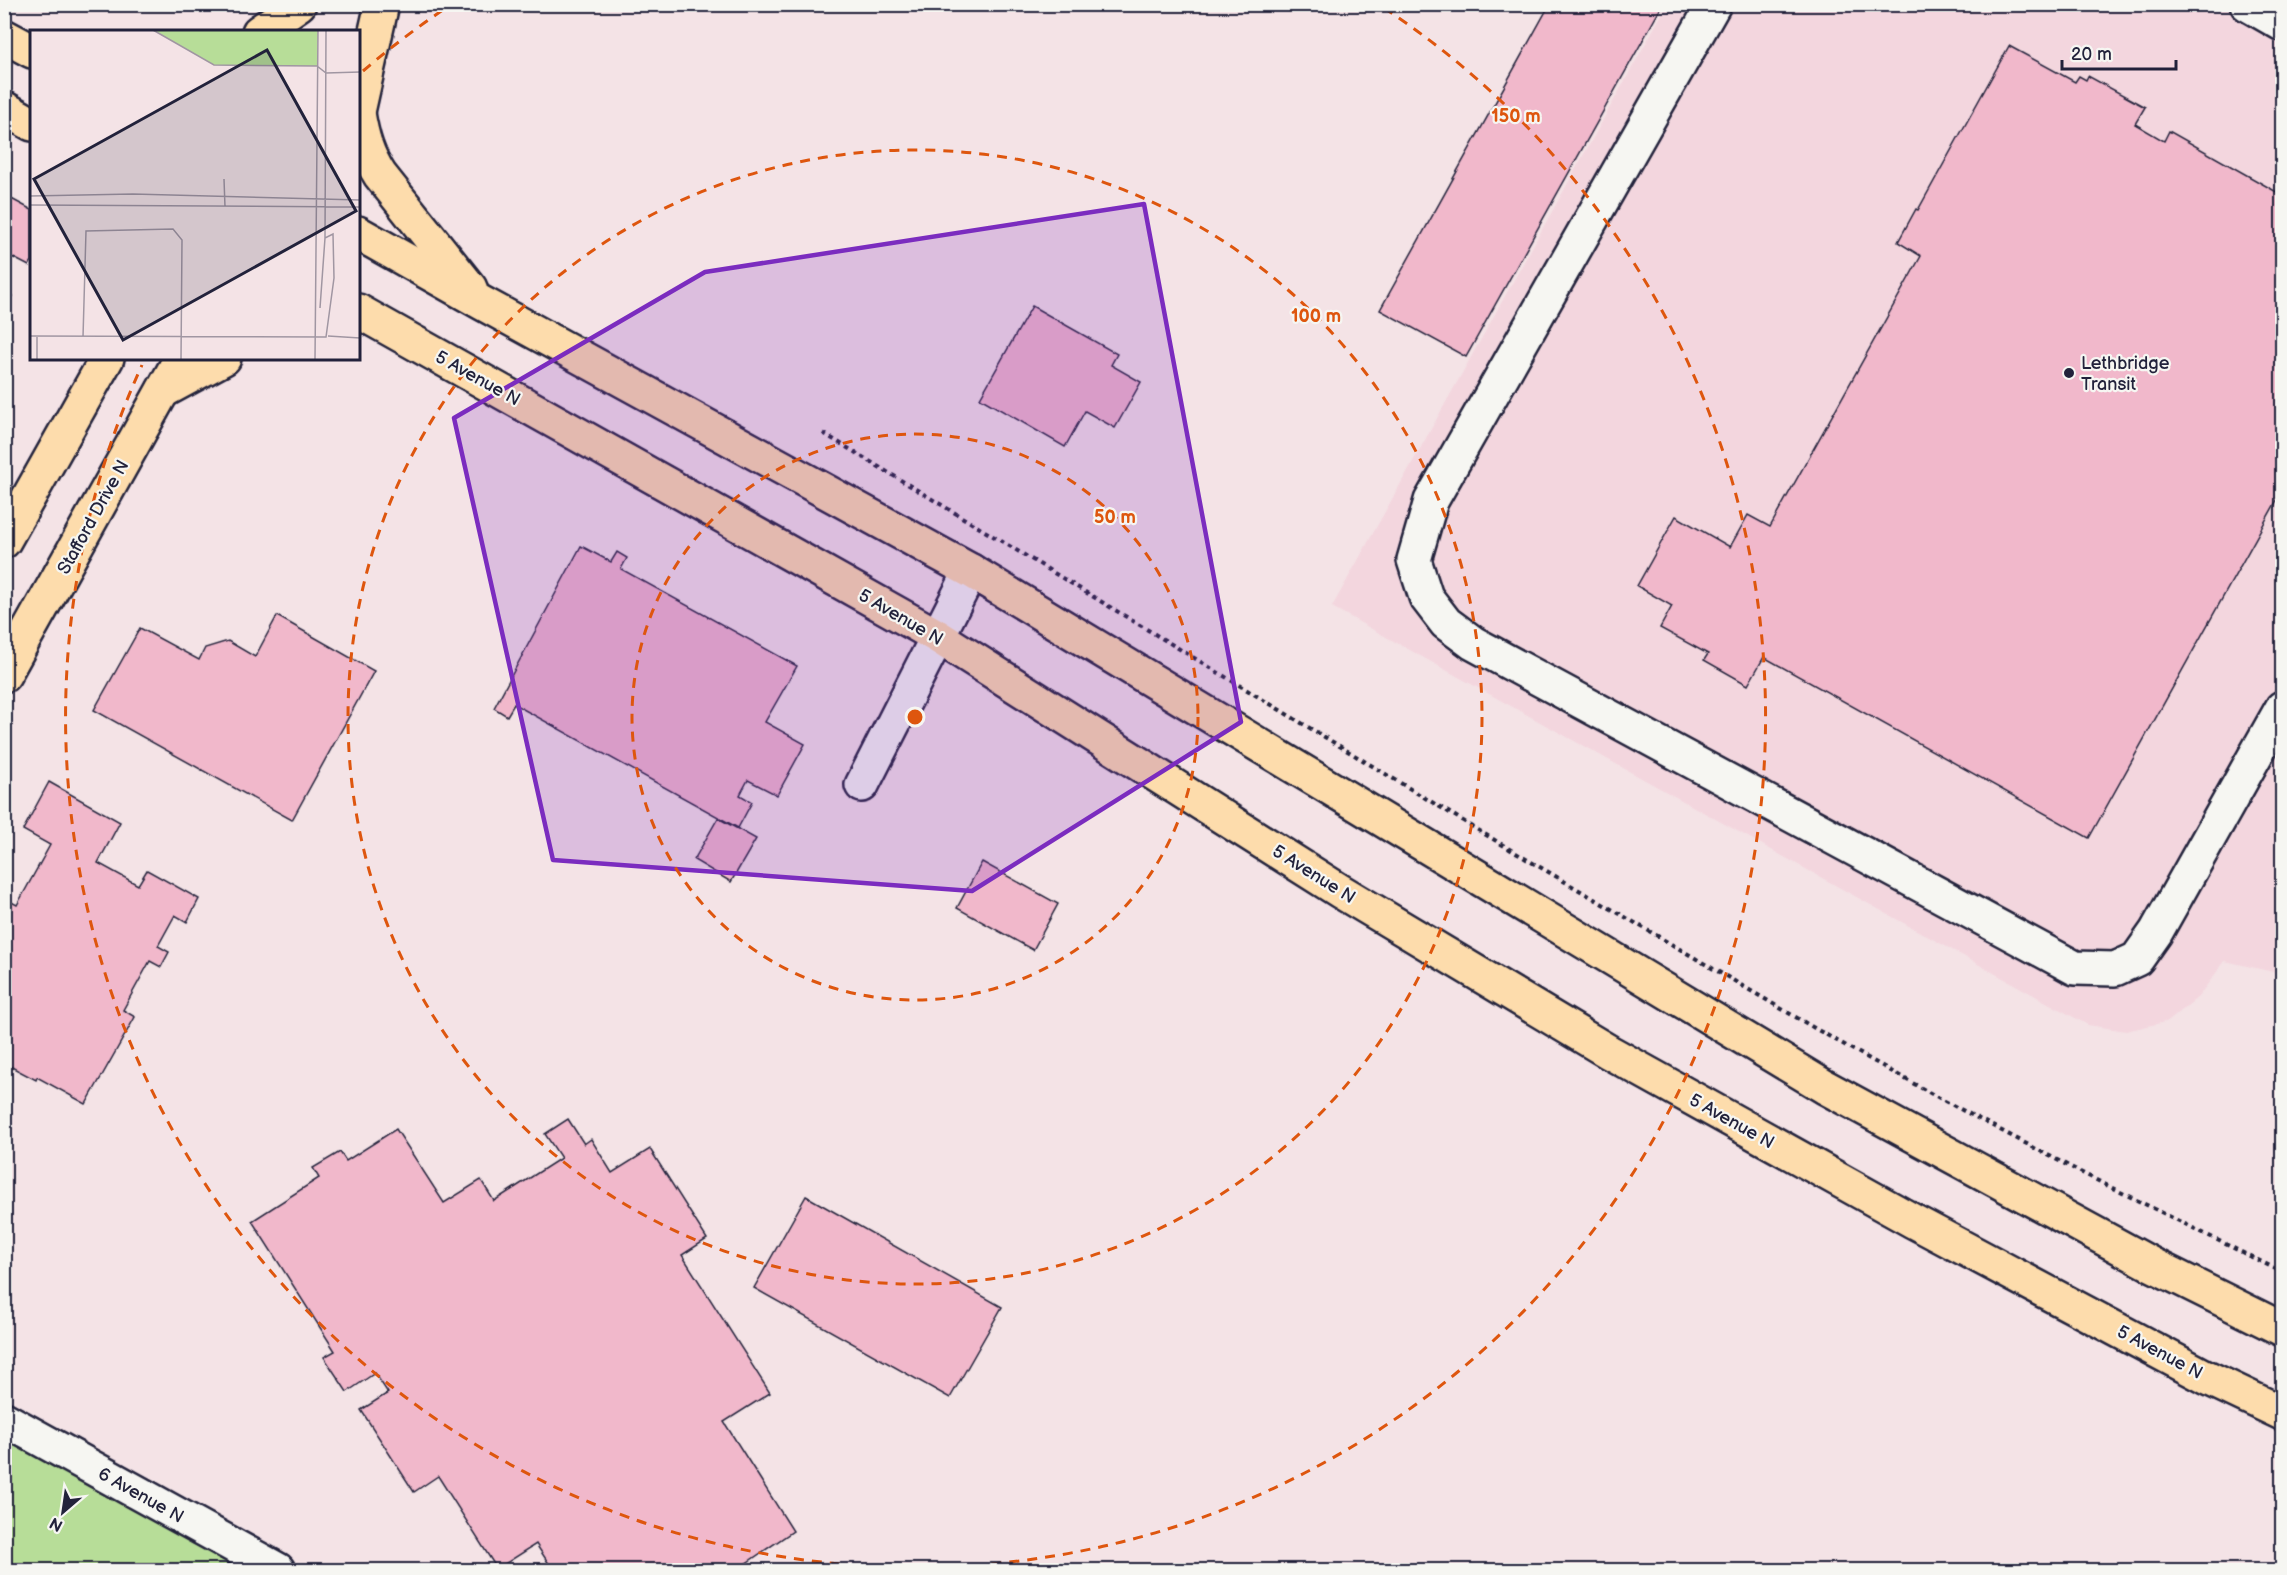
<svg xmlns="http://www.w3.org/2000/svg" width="2287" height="1575" font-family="'Balsamiq Sans',sans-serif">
<rect width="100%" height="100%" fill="#f4e3e6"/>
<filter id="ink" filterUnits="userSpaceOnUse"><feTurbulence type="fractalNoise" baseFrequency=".0167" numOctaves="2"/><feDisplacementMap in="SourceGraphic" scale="12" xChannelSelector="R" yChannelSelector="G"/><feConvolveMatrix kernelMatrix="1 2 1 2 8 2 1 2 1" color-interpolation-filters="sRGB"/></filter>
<g filter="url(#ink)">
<polygon fill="#f3d6de" points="1667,5 2282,5 2282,974 2225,961 2198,997 2169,1021 2126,1031 2088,1025 1332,607"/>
<polygon fill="#b7dd98" stroke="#6c806a" stroke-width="1.5" points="5,1419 278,1570 5,1570"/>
<g fill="#f1b8cb" stroke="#22223b" stroke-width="1.5">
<polygon points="1550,4 1663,4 1466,357 1380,310"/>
<polygon points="2009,46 2075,82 2079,76 2086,80 2088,76 2145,107 2135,124 2164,141 2169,131 2282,195 2282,491 2089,838 1764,657 1748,685 1704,660 1708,654 1660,628 1672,606 1637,586 1676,516 1730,547 1748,515 1770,527 1921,256 1898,242 1916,209 1918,210"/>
<polygon points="4,195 32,210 32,261 29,266 4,253"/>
<polygon points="4,292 12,296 4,310"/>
<polygon points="1032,306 1117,354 1111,365 1141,382 1115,428 1085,411 1065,447 980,398"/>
<polygon points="581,546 611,562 617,552 627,558 621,569 797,666 765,722 805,744 777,795 748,780 740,795 752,802 738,828 514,704 507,716 494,708"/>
<polygon points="277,616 374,671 292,820 94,710 140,628 199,660 205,648 228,641 255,657"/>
<polygon points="49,782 120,822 98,863 138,885 147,870 199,899 187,922 175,915 158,946 169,952 161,967 150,961 123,1010 135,1017 86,1104 37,1077 36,1080 4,1063 4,898 17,905 50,845 23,830"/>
<polygon points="718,818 756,839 731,882 694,860"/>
<polygon points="982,862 1058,904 1033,950 957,908"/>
<polygon points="568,1119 584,1144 591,1139 612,1173 650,1149 707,1239 682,1255 770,1393 724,1422 793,1531 736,1570 553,1570 536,1544 497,1569 438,1476 414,1492 361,1410 388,1393 375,1373 347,1392 324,1357 335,1351 252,1221 319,1178 313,1168 340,1152 346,1161 396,1129 444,1203 481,1180 494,1201 561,1158 545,1134"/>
<polygon points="806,1196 1002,1307 950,1398 754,1288"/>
</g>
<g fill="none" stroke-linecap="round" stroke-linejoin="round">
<g stroke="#22223b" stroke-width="38">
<g id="minor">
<polyline points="1714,4 1431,501 1414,560 1426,597 1446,623 1473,643 2075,968 2115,969 2137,959 2156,932 2282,708"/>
<polyline points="2247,4 2282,24"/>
<polyline points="862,785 971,571"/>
<polyline points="4,1419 278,1570"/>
</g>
</g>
<g stroke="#22223b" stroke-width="38">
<g id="major">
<polyline points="259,32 299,4"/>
<polyline points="4,36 32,51"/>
<polyline points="4,108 32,124"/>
<polyline points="358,112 382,4"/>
<path d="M358,113C362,137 367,155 380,175L470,288"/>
<polyline points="358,233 482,303 971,571 1825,1087 2151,1264 2282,1329"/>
<polyline points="358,311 937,636 1340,891 1609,1052 1913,1221 2206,1377 2282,1413"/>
<polyline points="163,391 224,358"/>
<polyline points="4,541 107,358"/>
<polyline points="4,675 181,358"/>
</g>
</g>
<polyline stroke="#22223b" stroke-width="4" stroke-dasharray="4.5 4.5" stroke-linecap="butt" points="823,433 1516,853 1816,1029 1941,1099 2084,1174 2282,1272"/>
<use href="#minor" stroke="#f6f6f2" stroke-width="33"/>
<use href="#major" stroke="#fddcac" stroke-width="33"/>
</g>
</g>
<path fill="#7b2cbf" fill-opacity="0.2" stroke="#7b2cbf" stroke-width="4.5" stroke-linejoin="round" d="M1144,204L1241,722L972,891L553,860L454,418L705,272Z"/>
<g fill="none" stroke="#de560e" stroke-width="3" stroke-dasharray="10 8">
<circle cx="915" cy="717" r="283"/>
<circle cx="915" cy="717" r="567"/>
<path d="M363 71A850 850 0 0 1 446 8M1384 8A850 850 0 1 1 142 365"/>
</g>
<circle fill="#22223b" stroke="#f6f6f2" stroke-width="2" cx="2069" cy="373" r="6"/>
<g text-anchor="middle" stroke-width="4.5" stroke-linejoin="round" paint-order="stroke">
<g font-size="18" fill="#22223b" stroke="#f6f6f2" text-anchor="start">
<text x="2081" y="369">Lethbridge<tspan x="2081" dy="21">Transit</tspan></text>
</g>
<g font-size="18" fill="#22223b" stroke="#f6f6f2">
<text transform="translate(478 378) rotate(29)" y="6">5 Avenue N</text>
<text transform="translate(93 517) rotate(-61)" y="6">Stafford Drive N</text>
<text transform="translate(901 617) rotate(30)" y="6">5 Avenue N</text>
<text transform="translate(1314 874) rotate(32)" y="6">5 Avenue N</text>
<text transform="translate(1732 1121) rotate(29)" y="6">5 Avenue N</text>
<text transform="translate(2160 1352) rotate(28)" y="6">5 Avenue N</text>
<text transform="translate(141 1495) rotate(29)" y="6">6 Avenue N</text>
</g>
</g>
<g transform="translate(30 30)">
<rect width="330" height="330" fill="#f4e3e6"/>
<path d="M123,0H288L287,36L184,35Z" fill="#b7dd98"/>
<path fill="none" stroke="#a096a2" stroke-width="1.5" d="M123,0L184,35L287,36L296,43L330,42M194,149L195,177M0,166L103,164L330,170M0,175L330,177M290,278L295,208L296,0M0,306L296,307L304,248L303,204L295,208M298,306L330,308M53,307L56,201L143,199L152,210L151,330M7,330V307M285,330L288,0"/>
<path fill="#22223b" fill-opacity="0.15" stroke="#22223b" stroke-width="3" d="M237,20L326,181L93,310L4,149Z"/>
<rect width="330" height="330" fill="none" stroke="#22223b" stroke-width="3"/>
</g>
<circle cx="915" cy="717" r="9" fill="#de560e" stroke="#f6f6f2" stroke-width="3"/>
<g font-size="18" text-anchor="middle" font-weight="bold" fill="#de560e" stroke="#f6f6f2" stroke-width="4.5" stroke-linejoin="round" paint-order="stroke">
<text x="1516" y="122">150 m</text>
<text x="1316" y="322">100 m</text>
<text x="1115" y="523">50 m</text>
</g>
<rect width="2287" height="1575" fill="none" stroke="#f6f6f2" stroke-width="24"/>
<rect x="12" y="12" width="2263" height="1551" fill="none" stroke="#22223b" stroke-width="2" filter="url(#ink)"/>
<g transform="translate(63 1512) rotate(209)" stroke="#f6f6f2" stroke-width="4.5" paint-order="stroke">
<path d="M0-4.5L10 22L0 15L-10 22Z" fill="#22223b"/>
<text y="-9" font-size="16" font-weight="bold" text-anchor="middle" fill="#22223b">N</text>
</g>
<path d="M2062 60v9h114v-9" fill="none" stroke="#22223b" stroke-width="3"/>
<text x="2071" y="60" font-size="18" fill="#22223b" stroke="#f6f6f2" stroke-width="4.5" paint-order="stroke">20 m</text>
</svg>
